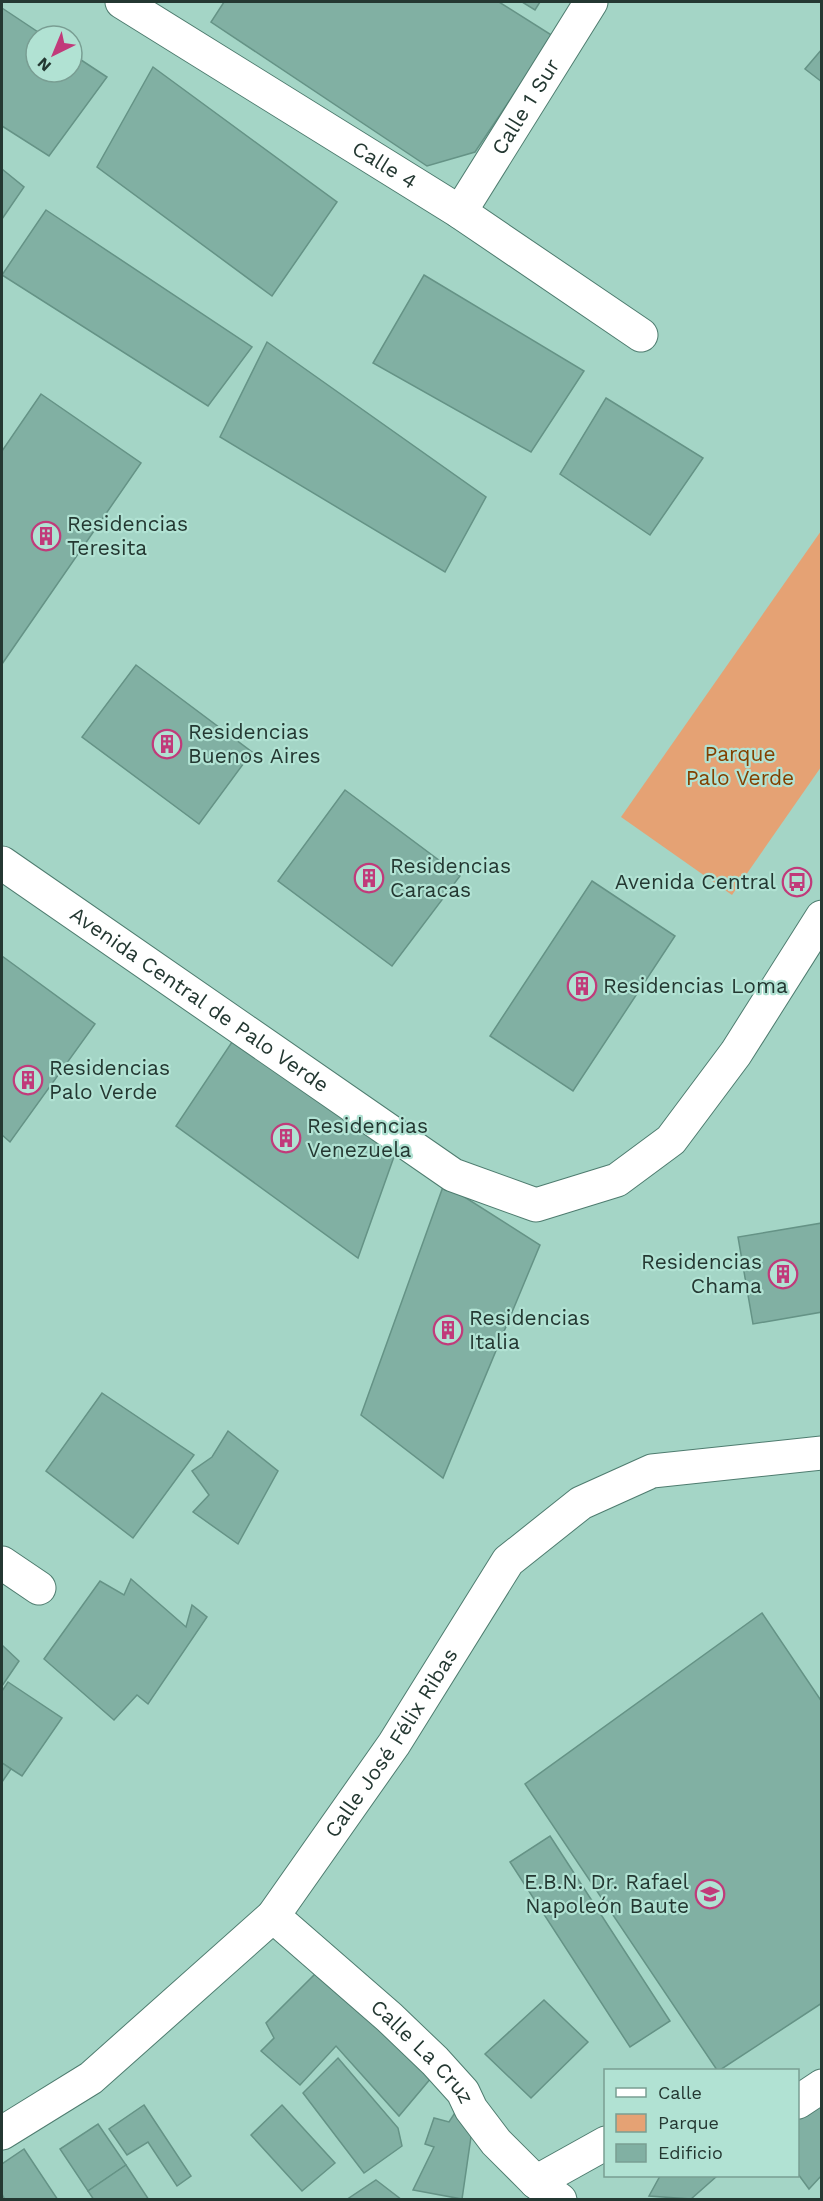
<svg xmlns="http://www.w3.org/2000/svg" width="823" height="2201" font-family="'Work Sans',sans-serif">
<rect width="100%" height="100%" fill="#a4d5c6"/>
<polygon fill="#e5a274" points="821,531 821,767 732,895 621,817"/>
<g fill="#81b0a3" stroke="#659386" stroke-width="1.5">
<polygon points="224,2 499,2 553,36 475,152 427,166 211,22"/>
<polygon points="522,2 540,2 535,10"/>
<polygon points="2,8 44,36 36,36 36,72 72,72 72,54 107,77 49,156 2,126"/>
<polygon points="822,49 822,82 805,69"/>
<polygon points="153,67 337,202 272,296 97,167"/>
<polygon points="2,169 24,187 2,219"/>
<polygon points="46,210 252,347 208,406 2,275"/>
<polygon points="424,275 584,371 531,452 373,363"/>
<polygon points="267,342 486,497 445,572 220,437"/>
<polygon points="41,394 141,463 2,664 2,451"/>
<polygon points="606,398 703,458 650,535 560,474"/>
<polygon points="136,665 252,752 199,824 82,737"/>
<polygon points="345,790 460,876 392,966 278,881"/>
<polygon points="592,881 675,936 573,1091 490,1036"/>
<polygon points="2,956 95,1024 10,1142 2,1135"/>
<polygon points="234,1039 396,1151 358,1258 176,1126"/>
<polygon points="444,1184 540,1245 443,1478 361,1415"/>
<polygon points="822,1223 822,1312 753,1324 738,1237"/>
<polygon points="102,1393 194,1455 133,1538 46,1471"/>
<polygon points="228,1431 278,1471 238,1544 193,1512 209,1495 192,1471 212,1457"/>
<polygon points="131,1579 186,1627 192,1605 207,1617 148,1704 137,1695 114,1720 44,1659 100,1581 124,1595"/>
<polygon points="762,1613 822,1702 822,2003 720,2070 717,2070 525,1784"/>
<polygon points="2,1645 19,1661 2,1686"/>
<polygon points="8,1682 62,1718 22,1776 2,1763 2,1691"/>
<polygon points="2,1763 11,1769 2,1782"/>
<polygon points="550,1836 670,2021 630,2047 510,1862"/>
<polygon points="324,1965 437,2071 399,2116 336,2046 300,2085 261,2051 274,2038 266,2023"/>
<polygon points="544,2000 588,2042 531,2098 485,2054"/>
<polygon points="338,2058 398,2128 402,2146 364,2173 303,2093"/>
<polygon points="822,2092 822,2175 809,2189 798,2174 798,2110"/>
<polygon points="144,2105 191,2176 177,2186 148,2142 127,2155 109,2129"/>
<polygon points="282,2105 335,2163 302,2191 251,2135"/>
<polygon points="460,2105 474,2116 462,2199 413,2190 434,2147 425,2144 434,2118 449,2122"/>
<polygon points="98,2124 126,2165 88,2191 60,2149"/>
<polygon points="24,2149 58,2200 5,2200 2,2194 2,2164"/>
<polygon points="126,2165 149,2200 94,2200 88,2191"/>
<polygon points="660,2176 717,2176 691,2199 649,2196"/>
<polygon points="376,2180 402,2200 346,2200"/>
</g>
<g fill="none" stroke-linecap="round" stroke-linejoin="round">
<g stroke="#4e7c6f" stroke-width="35">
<g id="minor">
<path id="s1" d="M122,2L460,212L641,335"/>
<path id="s2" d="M460,212L591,2"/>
<polyline points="2,1563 39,1588"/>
<path id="s3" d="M273,1916L389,2017L435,2061L463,2092L471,2109L496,2142L536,2182L560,2200"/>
<polyline points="798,2102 822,2086"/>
<path id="s4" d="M2,2133L91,2078L273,1916L394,1744L508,1561L581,1503L652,1471L822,1453"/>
<polyline points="536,2182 606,2143"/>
</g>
</g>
<g stroke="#4e7c6f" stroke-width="35">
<g id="tertiary">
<path id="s5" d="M2,863L453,1175L536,1205L617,1180L671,1140L736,1053L822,917"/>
</g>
</g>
<use href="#minor" stroke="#fff" stroke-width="33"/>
<use href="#tertiary" stroke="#fff" stroke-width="33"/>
</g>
<defs>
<g id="building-ring" transform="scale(1.5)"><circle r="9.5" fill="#b1e2d3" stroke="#c13a7a" stroke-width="1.5"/><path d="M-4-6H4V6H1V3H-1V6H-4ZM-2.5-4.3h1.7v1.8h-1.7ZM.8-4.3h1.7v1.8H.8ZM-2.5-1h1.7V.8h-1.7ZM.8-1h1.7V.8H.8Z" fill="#c13a7a"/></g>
<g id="bus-ring" transform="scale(1.5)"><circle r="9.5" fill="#b1e2d3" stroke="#c13a7a" stroke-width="1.5"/><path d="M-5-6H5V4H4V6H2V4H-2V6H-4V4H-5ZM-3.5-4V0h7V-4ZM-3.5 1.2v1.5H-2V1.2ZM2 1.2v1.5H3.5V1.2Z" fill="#c13a7a"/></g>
<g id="school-ring" transform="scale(1.5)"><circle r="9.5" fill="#b1e2d3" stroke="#c13a7a" stroke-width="1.5"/><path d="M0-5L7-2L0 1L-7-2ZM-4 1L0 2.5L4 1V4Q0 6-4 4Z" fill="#c13a7a"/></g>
</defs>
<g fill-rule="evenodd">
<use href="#building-ring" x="46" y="536"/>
<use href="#building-ring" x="167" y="744"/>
<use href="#building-ring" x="369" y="878"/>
<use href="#bus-ring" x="797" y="882"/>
<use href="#building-ring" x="582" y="986"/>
<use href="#building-ring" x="28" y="1080"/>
<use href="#building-ring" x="286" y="1138"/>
<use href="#building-ring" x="783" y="1274"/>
<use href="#building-ring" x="448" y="1330"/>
<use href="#school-ring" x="710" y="1894"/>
</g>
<g text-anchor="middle" stroke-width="4.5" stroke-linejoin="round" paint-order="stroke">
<g font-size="21" fill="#243832" stroke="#b1e2d3">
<text dy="7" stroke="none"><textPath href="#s2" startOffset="124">Calle 1 Sur</textPath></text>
<text dy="7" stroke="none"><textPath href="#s1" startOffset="309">Calle 4</textPath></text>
<text dy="7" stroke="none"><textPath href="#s5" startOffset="240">Avenida Central de Palo Verde</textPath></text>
<text dy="7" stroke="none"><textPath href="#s4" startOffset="558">Calle José Félix Ribas</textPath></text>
<text dy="7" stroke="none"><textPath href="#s3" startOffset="202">Calle La Cruz</textPath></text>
</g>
<g font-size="21" fill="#243832" stroke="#b1e2d3" text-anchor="start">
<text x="67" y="531">Residencias<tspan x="67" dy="24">Teresita</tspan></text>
<text x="188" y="739">Residencias<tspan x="188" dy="24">Buenos Aires</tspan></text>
<text x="390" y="873">Residencias<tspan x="390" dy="24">Caracas</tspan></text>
<text x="776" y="889" text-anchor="end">Avenida Central</text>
<text x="603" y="993">Residencias Loma</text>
<text x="49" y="1075">Residencias<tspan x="49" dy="24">Palo Verde</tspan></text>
<text x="307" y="1133">Residencias<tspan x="307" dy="24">Venezuela</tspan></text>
<text x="762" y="1269" text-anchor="end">Residencias<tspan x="762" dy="24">Chama</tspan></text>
<text x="469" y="1325">Residencias<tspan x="469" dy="24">Italia</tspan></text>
<text x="689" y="1889" text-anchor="end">E.B.N. Dr. Rafael<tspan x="689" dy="24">Napoleón Baute</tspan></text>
</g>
<g font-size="21" fill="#824000" stroke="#b1e2d3">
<text x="740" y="761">Parque<tspan x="740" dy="24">Palo Verde</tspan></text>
</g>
</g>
<rect width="823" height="2201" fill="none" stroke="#243832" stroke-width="6"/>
<rect x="604" y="2069" width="195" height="108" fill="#b1e2d3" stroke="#799e93" stroke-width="1.5"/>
<rect x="616" y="2088" width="30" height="9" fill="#ffffff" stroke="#799e93" stroke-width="1.5"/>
<text x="658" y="2099" font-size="18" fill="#243832">Calle</text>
<rect x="616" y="2114" width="30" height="18" fill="#e5a274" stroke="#799e93" stroke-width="1.5"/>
<text x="658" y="2129" font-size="18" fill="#243832">Parque</text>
<rect x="616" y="2144" width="30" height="18" fill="#81b0a3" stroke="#799e93" stroke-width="1.5"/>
<text x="658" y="2159" font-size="18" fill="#243832">Edificio</text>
<g transform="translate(54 54) rotate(223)"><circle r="28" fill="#b1e2d3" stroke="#799e93" stroke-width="1.5"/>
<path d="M0-4.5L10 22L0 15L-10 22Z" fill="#c13a7a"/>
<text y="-9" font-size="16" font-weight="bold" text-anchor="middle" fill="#243832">N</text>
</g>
</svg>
